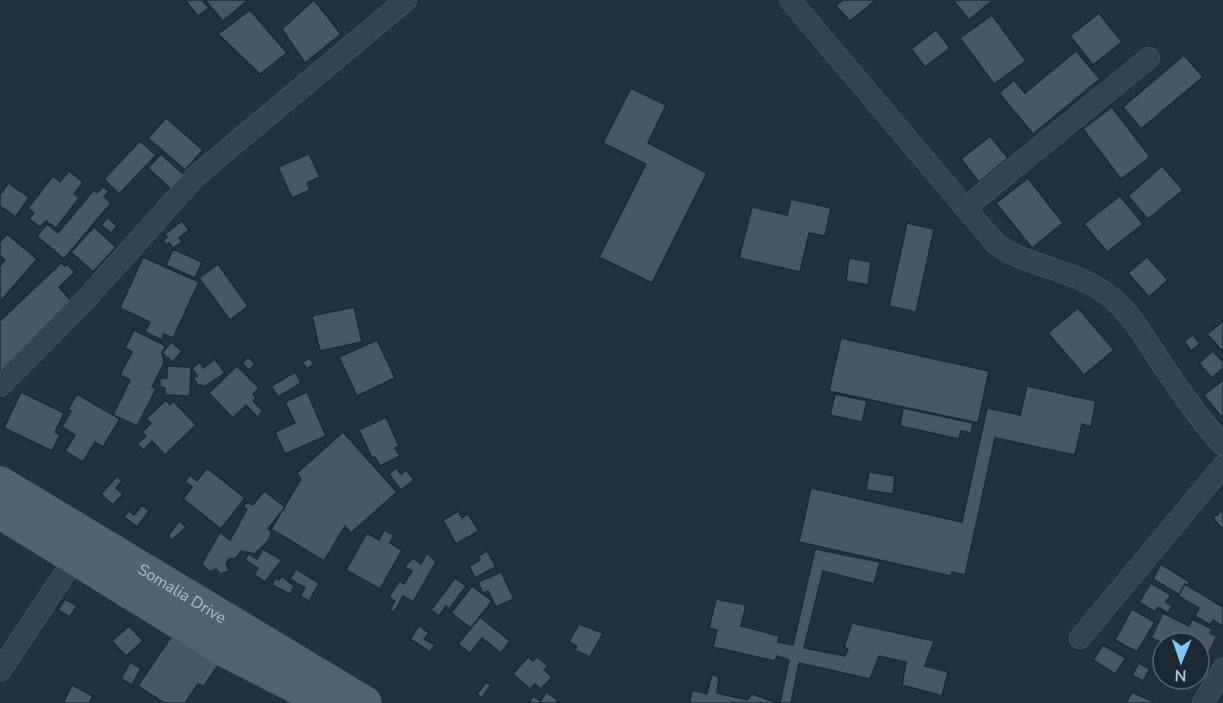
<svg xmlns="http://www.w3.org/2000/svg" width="1223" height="703" font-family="'Nunito Sans',sans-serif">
<rect width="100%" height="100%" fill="#21323d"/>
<g fill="#455864" stroke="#1d2a34" stroke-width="1.5">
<polygon points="185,0 202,0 209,8 198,16"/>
<polygon points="205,0 248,0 223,21"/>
<polygon points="314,0 341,34 305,63 282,29"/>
<polygon points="843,0 876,0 850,21 836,6"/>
<polygon points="953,0 993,0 969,20"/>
<polygon points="250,10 287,53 260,74 218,34"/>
<polygon points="1099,13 1122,42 1093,65 1070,36"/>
<polygon points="992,15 1026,61 994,84 960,38"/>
<polygon points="936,30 950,48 925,67 911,49"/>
<polygon points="1076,51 1100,79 1033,134 999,93 1014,80 1025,93"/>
<polygon points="1184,55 1203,77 1141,129 1123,107"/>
<polygon points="631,88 666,105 648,143 707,173 652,283 599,257 646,164 603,143"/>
<polygon points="1112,107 1150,157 1121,179 1083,129"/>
<polygon points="166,118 203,150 185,170 148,138"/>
<polygon points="990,136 1008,158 979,182 961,159"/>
<polygon points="140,141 156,155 119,194 104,179"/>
<polygon points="161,154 185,176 172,190 148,168"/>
<polygon points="309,154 320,177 307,183 310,190 292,198 278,167"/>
<polygon points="1162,166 1183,190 1148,219 1128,196"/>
<polygon points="69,171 83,182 74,194 79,198 56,228 46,221 40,227 29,219 34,213 28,208 53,176 60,182"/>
<polygon points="1028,178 1063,223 1032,248 996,203"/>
<polygon points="8,183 29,197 16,217 0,206 0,195"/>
<polygon points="103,187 109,191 104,197 111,203 64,259 37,236 47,224 58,233 94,190 97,193"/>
<polygon points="1120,196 1143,224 1107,252 1084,224"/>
<polygon points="791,199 831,208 825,236 809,233 800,272 739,258 752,207 787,215"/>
<polygon points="108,218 117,226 111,233 101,225"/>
<polygon points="182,221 189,230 179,238 182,242 173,248 169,243 166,245 163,240 167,237 165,234"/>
<polygon points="907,223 934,229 916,312 889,306"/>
<polygon points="94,227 116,247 93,272 71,252"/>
<polygon points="7,234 37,259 0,302 0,266 5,260 0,256 0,242"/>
<polygon points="173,249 202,262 195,278 166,265"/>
<polygon points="143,257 199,282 173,338 164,334 162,340 145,332 150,322 120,308"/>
<polygon points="1147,257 1168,280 1149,297 1128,273"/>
<polygon points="849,258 871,262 868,285 846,281"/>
<polygon points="61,263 65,266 67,264 75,272 59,287 73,303 0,371 0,321"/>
<polygon points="218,264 248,306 230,320 199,278"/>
<polygon points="354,307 362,342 320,351 312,316"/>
<polygon points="1078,308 1114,350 1084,375 1048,333"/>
<polygon points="1223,321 1223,352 1207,334"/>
<polygon points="134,330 166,346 162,353 164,363 152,387 156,389 137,426 113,415 130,380 120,375 132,352 125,348"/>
<polygon points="1193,335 1200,344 1191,351 1184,341"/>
<polygon points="841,338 989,371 978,423 829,391"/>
<polygon points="377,340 395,378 357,396 339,357"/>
<polygon points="171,342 182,351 173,362 162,353"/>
<polygon points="1213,351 1223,362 1223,368 1212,378 1199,363"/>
<polygon points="248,357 255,364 249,370 242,363"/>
<polygon points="310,358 314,364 307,369 302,362"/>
<polygon points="215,359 225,373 204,387 202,385 199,386 193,378 197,376 192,368 200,362 203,368"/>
<polygon points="167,366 191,367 190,396 165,395 165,388 160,387 160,378 167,378"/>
<polygon points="237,366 259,388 253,394 256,398 253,401 263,411 257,417 246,405 233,418 209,393"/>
<polygon points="295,372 301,383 278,397 271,386"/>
<polygon points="1223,380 1223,419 1204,395"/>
<polygon points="1027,386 1096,401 1091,427 1082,424 1075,455 995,438 965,575 952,572 951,576 799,542 811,488 962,522 987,408 1020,415"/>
<polygon points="21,392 64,413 55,432 60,435 52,451 4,428"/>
<polygon points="307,392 326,436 285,454 275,432 295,423 285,402"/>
<polygon points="77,394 120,419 103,447 95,442 83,462 65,451 75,435 62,427 71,411 68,409"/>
<polygon points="835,394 867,401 862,422 830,415"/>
<polygon points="166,400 170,405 173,401 196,425 165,455 152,441 144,450 137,444 146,436 142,432 151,423 146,419"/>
<polygon points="903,408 973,423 971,433 961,431 959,439 900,426"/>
<polygon points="386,417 399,446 395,448 400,456 380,466 375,457 372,458 359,430"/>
<polygon points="343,432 397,492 351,533 345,526 324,561 271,529 301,479 297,473"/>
<polygon points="207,468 245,498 221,529 183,499 192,487 185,482 190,475 197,481"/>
<polygon points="396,468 401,474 406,470 414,480 401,490 389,474"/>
<polygon points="869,472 895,476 893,494 866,490"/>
<polygon points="117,476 122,481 116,488 123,494 113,505 101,494"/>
<polygon points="264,491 285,507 268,529 272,532 268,541 255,554 241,551 236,558 229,559 226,564 229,571 220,574 216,569 210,572 202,564 220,532 230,540 247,509 243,507 247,502 253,505"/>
<polygon points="142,505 149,511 137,527 124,517 129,511 134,515"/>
<polygon points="1223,510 1223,530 1213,518"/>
<polygon points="458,511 462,518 468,514 479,531 456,544 443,520"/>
<polygon points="179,521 186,527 172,540 168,536"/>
<polygon points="384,530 394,535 390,543 402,550 380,589 346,570 367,533 379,540"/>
<polygon points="263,549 282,560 265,582 254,575 258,568 245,560 248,554 257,559"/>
<polygon points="815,549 880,562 874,584 823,571 804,648 845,656 848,649 844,647 852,623 934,641 925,666 948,672 942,696 902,685 906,662 879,656 870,679 799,663 791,703 780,703 789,660 777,656 775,661 713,647 717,630 709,628 716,599 746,605 741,626 779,636 778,642 793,645"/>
<polygon points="487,551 496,567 475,578 469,566 480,560 478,556"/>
<polygon points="427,553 436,562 413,602 403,596 394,612 390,610 395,601 389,597 399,581 404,584 412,571 404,567 413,558 421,564"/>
<polygon points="1161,564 1190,582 1181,596 1153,579"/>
<polygon points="296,569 319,583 309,601 300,596 305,588 290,579"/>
<polygon points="501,572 514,599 496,607 488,591 483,593 478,582"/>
<polygon points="282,576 294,586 290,594 272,585 275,578 279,580"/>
<polygon points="455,578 466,586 449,609 446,606 439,616 431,610"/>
<polygon points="1151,583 1171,595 1166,602 1172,606 1168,613 1158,607 1155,612 1139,602"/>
<polygon points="1185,584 1223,607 1223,626 1213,620 1210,625 1195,616 1199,608 1178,596"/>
<polygon points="472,586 492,601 471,628 451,613"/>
<polygon points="65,599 77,606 70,617 58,610"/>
<polygon points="1132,609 1155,622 1137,652 1115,640"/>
<polygon points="1163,613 1189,626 1192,619 1212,629 1210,633 1217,636 1204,663 1199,661 1199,643 1163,643 1151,638"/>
<polygon points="480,617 510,641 501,653 482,638 470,653 458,644"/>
<polygon points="579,624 603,633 590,657 575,650 577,646 569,642"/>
<polygon points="129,626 143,641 126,656 112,641"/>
<polygon points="419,626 429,633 424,639 435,645 430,652 410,639"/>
<polygon points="173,634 219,664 204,686 198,684 185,703 164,703 138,686"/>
<polygon points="1103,645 1126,658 1115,674 1093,660"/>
<polygon points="528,657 533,661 537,657 548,666 544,670 552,677 541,689 535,684 530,689 513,674"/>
<polygon points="130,662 141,668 132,685 121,679"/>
<polygon points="1139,663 1150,669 1143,681 1132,675"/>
<polygon points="712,674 719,677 717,693 747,700 752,694 778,703 690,703 692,690 707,694"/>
<polygon points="486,682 491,685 482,698 477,694"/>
<polygon points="72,685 93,696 89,703 63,703"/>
<polygon points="546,692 558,700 556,703 529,703 533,696 541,701"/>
<polygon points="1132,692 1154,702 1153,703 1126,703"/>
</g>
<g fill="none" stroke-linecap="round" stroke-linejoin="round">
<g stroke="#54616b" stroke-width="22">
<g id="minor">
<path d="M790,0L996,244C1029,268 1077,269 1112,298C1133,316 1147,342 1162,364C1181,392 1200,420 1223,445"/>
<polyline points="965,208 1149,58"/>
<polyline points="0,386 87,298 196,176 406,0"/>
<polyline points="1080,638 1223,466"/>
<polyline points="0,671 81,549"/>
<polyline points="1203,703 1223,669"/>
</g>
</g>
<g stroke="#424f59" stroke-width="34">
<g id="primary">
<path id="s1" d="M0,483L365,703"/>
<polyline points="0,512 222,649 328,703"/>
</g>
</g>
<use href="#minor" stroke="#35434d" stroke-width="21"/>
<use href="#primary" stroke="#53626e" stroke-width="33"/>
</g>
<g text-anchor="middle" stroke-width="4.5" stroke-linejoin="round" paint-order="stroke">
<g font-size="16" fill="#b1bec9" stroke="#1b2832">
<text dy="6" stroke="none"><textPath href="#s1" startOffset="213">Somalia Drive</textPath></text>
</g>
</g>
<g transform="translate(1181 661) rotate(182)"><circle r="28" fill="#1b2832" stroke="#57646e" stroke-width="1.5"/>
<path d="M0-4.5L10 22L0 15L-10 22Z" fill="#80c4ff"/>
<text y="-9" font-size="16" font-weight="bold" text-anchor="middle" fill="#b1bec9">N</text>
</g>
</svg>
